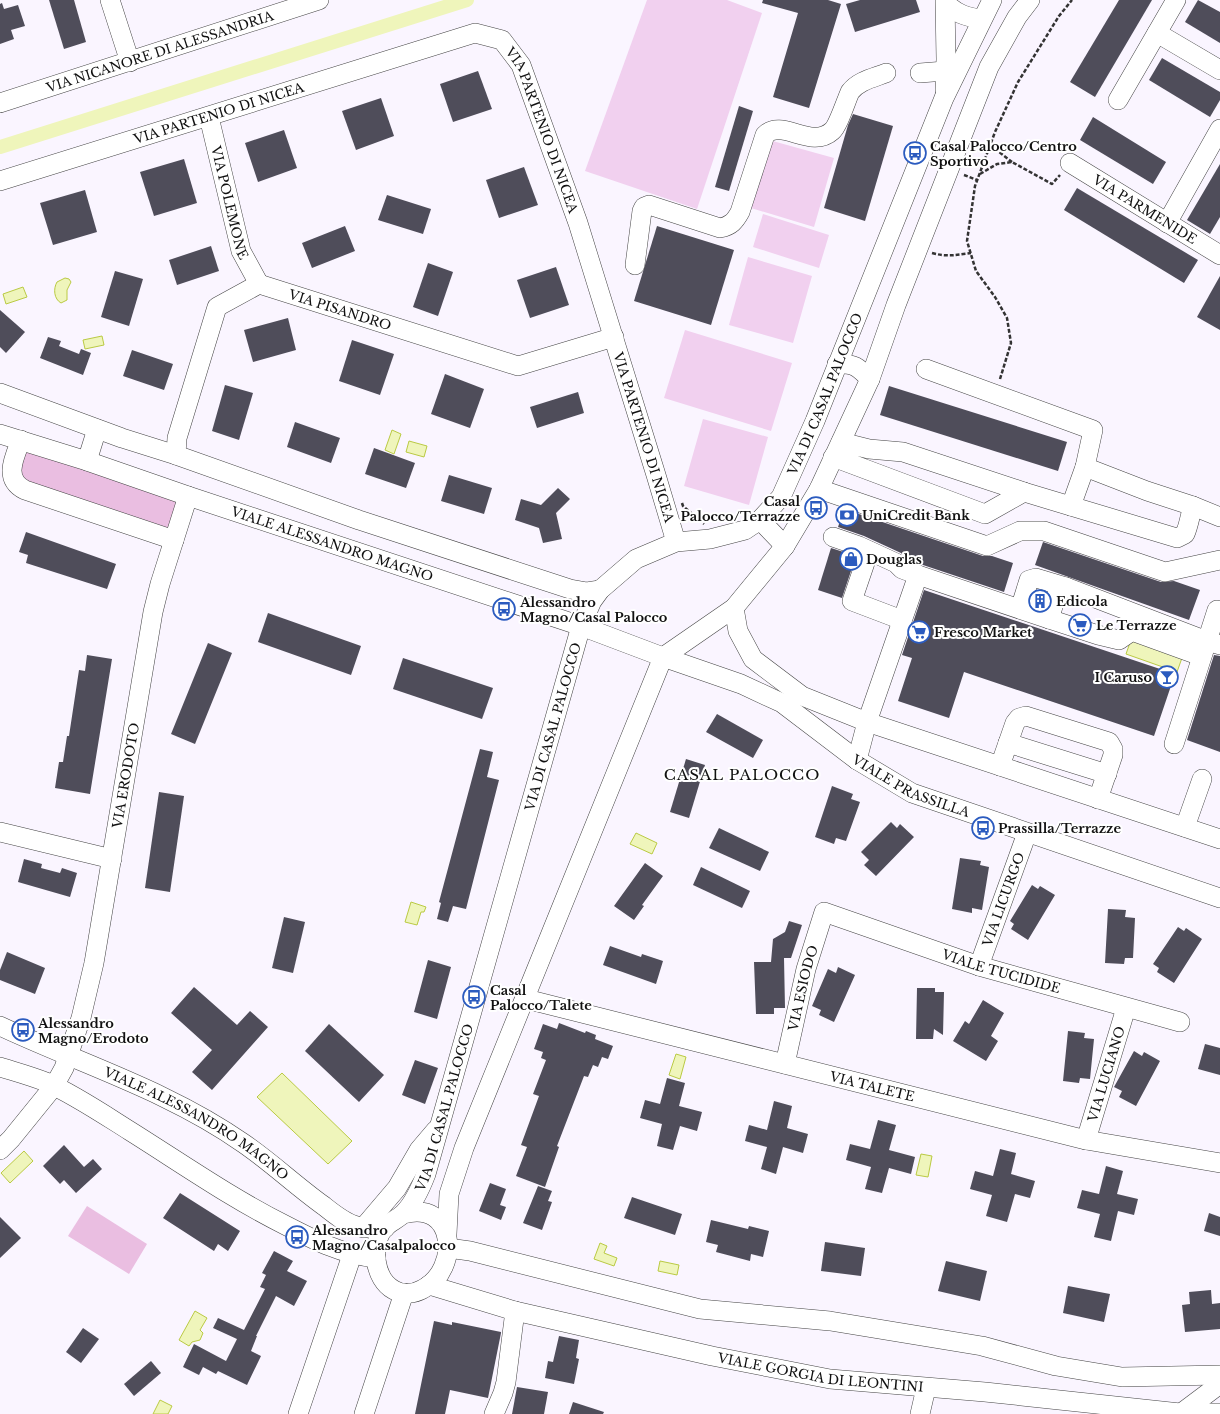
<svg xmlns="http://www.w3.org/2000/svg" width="1220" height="1414" font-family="'Libre Baskerville',serif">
<rect width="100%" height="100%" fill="#faf5ff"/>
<g fill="#eabee1">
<polygon points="27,449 179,500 169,530 17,479"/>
<polygon points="87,1206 147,1244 129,1274 68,1236"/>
</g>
<g fill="#f1d0ef">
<polygon points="647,0 727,0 762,13 697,209 585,171"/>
<polygon points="769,140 834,158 814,227 751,208"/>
<polygon points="763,214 829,235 819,268 753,247"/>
<polygon points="748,257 812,276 793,343 729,325"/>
<polygon points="685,330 792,363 771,431 664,398"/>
<polygon points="703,419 768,437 749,505 684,486"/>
</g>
<g fill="#eff5bb" stroke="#baca43">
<path d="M65,278L69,279L71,282L67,290V300L61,303C54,299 53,289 57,282Z"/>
<polygon points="23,287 27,297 6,304 3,294"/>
<polygon points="102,336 104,345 85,349 83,340"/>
<polygon points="392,430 401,434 394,454 385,450"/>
<polygon points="409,441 427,446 424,457 406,452"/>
<polygon points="1132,637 1183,655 1177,672 1126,654"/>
<polygon points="636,833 657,843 652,854 630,844"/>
<polygon points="411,902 426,907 424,912 421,912 417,925 405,922"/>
<polygon points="676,1054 686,1057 680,1079 669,1075"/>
<polygon points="282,1073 352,1141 328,1164 257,1097"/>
<polygon points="24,1151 33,1161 10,1183 1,1173"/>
<polygon points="921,1154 932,1156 928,1177 916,1175"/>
<polygon points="600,1243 607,1246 604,1253 617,1258 614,1266 594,1259"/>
<polygon points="660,1261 679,1265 677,1275 658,1271"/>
<polygon points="195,1311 207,1318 200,1330 203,1333 200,1340 192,1342 189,1346 179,1340"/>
<polygon points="160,1400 172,1406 168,1414 153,1414"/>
</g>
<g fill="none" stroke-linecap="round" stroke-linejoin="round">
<polyline stroke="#eff5bb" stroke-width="14" points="0,147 467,0"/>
</g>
<g fill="#4f4d5a">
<polygon points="49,0 74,0 86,42 64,49"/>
<polygon points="763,0 828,0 841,4 809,108 773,97 798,13 762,3"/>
<polygon points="860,0 916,0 920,12 855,32 846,4"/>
<polygon points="1119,0 1152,0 1095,97 1070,82"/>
<polygon points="1198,0 1220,12 1220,43 1185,22"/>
<polygon points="2,3 4,9 18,5 25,26 11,30 14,39 0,44 0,4"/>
<polygon points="1162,58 1220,92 1220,100 1210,117 1149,80"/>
<polygon points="478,71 492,109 453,122 440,84"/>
<polygon points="381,98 394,136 356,150 342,111"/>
<polygon points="739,106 753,111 729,191 715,187"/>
<polygon points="853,114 893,126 865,221 824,208 848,125"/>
<polygon points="1093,117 1166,162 1153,184 1080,140"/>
<polygon points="284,130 297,168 258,182 245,143"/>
<polygon points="184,159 197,203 154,216 140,172"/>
<polygon points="1220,164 1220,217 1210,234 1187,220"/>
<polygon points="524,167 538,205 499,218 486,180"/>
<polygon points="1077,188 1198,260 1184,283 1064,210"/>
<polygon points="85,190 97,232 53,245 40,203"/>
<polygon points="387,195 431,209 423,234 378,220"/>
<polygon points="345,226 355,251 312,268 302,243"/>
<polygon points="657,226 734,250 711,325 634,301"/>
<polygon points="211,246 219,271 177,285 169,260"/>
<polygon points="428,263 453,272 438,316 413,307"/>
<polygon points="556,267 569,305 530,318 517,280"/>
<polygon points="115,271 143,279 129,326 101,317"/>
<polygon points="1220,276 1220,330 1197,317"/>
<polygon points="0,310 25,332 6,353 0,347"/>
<polygon points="288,318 296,350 253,362 244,330"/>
<polygon points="48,337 61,341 59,346 79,354 81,349 91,353 83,375 40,358"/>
<polygon points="352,340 394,354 380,395 339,381"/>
<polygon points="132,350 173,364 164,390 123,376"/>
<polygon points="445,374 484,389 470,428 431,414"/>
<polygon points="225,385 253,393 239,440 212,431"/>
<polygon points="889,386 1067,442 1058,471 880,415"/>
<polygon points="578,392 584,413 537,428 530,407"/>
<polygon points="295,422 340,438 331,463 287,447"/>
<polygon points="374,448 415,463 406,488 365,474"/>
<polygon points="449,475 492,488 484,514 441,501"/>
<polygon points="558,488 570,499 556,513 562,539 543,543 539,528 515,520 521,499 541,505"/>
<polygon points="844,509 983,556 992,556 1013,563 1004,592 908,560 901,553 864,536 838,527"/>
<polygon points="26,532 116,564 107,589 26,563 28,555 19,552"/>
<polygon points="1043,542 1161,582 1174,581 1200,590 1189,620 1035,565"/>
<polygon points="831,548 856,556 842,598 818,590"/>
<polygon points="924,590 1175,674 1154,736 964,672 949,718 898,701 912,658 902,655"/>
<polygon points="1037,593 1045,596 1042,605 1034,602"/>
<polygon points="268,613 361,646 351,675 258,642"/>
<polygon points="208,643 232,653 195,744 171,734"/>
<polygon points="87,655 112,659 90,794 55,788 59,762 63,762 67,736 69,736 79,670 85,671"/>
<polygon points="1214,655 1220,656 1220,752 1187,740"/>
<polygon points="403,658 493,688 482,719 393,689"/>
<polygon points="717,714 763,740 753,758 706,732"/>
<polygon points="480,749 493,752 487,777 499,780 466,909 453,906 448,922 437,919 441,903 439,902"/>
<polygon points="686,759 705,765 689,818 670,812"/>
<polygon points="832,786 853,794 851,799 860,802 846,841 836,838 834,844 815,837"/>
<polygon points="159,792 184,796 170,892 145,888"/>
<polygon points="891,822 897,828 900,824 914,837 876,876 864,865 869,860 861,852"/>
<polygon points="719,828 769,852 760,871 709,848"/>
<polygon points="960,858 981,861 980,865 989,867 982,910 972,908 972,913 952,909"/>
<polygon points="24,859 42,864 41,868 60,873 62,868 77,873 70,897 18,882"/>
<polygon points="645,863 663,876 642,905 644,906 634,920 614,906"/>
<polygon points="701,867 750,891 742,908 693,885"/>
<polygon points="1032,885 1038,889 1040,886 1055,895 1028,940 1011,929 1014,924 1010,921"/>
<polygon points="1108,909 1126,910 1125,917 1135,918 1133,958 1125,958 1124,964 1105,963"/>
<polygon points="284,917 305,922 293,973 272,968"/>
<polygon points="789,921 802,925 791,958 784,958 785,1008 774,1008 774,1014 756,1014 754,962 771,962 773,939 785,932"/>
<polygon points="1178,927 1184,931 1186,928 1202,939 1174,983 1157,972 1159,968 1153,964"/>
<polygon points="610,946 641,957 642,954 663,961 656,984 603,965"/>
<polygon points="7,952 45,968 35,994 0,980 0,970"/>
<polygon points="428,960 451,967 437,1019 414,1012"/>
<polygon points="838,967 855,975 834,1022 819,1015 821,1010 812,1006 828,969 836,973"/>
<polygon points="194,987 237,1025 250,1011 268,1027 212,1090 192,1072 212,1050 171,1013"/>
<polygon points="917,988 935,988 935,992 944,992 943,1035 934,1029 933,1039 916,1039"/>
<polygon points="983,1000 1004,1013 991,1036 998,1041 986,1061 953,1041 965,1021 969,1024"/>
<polygon points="559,1023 585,1033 586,1031 596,1035 595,1039 613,1046 608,1059 602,1057 598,1067 593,1065 588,1077 584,1076 557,1146 559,1147 545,1187 516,1176 527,1147 521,1145 539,1096 533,1094 546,1060 541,1058 543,1052 534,1049 543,1024 557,1029"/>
<polygon points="329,1024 384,1075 359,1102 305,1051"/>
<polygon points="1068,1031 1085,1033 1084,1038 1094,1039 1090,1079 1080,1078 1079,1083 1063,1081"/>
<polygon points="1205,1044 1220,1048 1220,1075 1198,1069"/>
<polygon points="1134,1051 1142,1056 1144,1052 1160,1061 1136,1106 1119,1097 1122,1091 1114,1087"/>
<polygon points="415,1060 438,1068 425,1104 402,1095"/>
<polygon points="667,1078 685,1083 679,1106 702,1112 697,1131 680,1126 673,1150 657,1146 662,1124 640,1118 645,1100 660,1104"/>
<polygon points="774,1101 792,1106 787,1128 808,1134 803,1153 783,1147 776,1174 761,1169 767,1147 745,1141 749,1125 767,1130"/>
<polygon points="878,1120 896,1125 889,1150 915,1157 911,1174 889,1168 882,1193 865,1189 871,1167 846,1160 850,1144 870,1149"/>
<polygon points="64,1145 84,1167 93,1159 102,1169 76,1193 64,1180 60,1184 43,1166"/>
<polygon points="1000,1149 1016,1153 1011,1174 1035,1181 1030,1198 1015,1194 1007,1222 986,1216 992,1195 970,1189 975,1171 993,1176"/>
<polygon points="1106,1166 1123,1171 1117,1194 1138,1199 1134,1215 1118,1211 1111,1241 1094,1237 1100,1214 1077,1208 1082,1190 1099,1194"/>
<polygon points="490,1183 506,1189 500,1205 506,1207 501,1220 479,1211"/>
<polygon points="538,1186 552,1191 548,1201 552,1202 542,1230 523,1223"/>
<polygon points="180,1193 240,1231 228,1251 218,1244 214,1251 163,1218"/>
<polygon points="632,1197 682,1214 675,1235 624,1218"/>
<polygon points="1209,1213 1220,1217 1220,1236 1204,1231"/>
<polygon points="0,1217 21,1238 0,1258"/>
<polygon points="711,1220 748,1229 749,1226 769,1231 763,1257 751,1254 750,1261 716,1252 718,1245 706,1242"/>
<polygon points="825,1242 865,1248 861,1276 821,1271"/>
<polygon points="274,1251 293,1261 287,1271 307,1281 294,1306 276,1296 256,1336 257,1336 251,1351 261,1356 247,1385 218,1371 216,1374 203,1367 199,1375 183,1367 194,1344 226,1361 237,1339 213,1328 218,1318 244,1330 265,1289 260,1287 266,1275 262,1273"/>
<polygon points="946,1261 987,1271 980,1301 938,1291"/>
<polygon points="1068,1286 1110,1294 1104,1322 1063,1313"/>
<polygon points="1211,1290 1212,1304 1220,1303 1220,1329 1185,1332 1182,1305 1190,1304 1189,1292"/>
<polygon points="434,1321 452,1325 452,1322 501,1332 501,1333 488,1398 450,1390 445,1414 415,1414"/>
<polygon points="83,1328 99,1339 81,1363 66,1352"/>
<polygon points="559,1336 579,1340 576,1358 579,1359 574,1384 545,1378 548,1361 553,1362"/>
<polygon points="151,1361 161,1373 134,1396 124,1384"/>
<polygon points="517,1387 548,1392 544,1414 512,1414"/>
<polygon points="573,1402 604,1412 603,1414 569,1414"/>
</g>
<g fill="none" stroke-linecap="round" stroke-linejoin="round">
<g stroke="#444" stroke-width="20">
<g id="minor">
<polyline points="110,0 130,62"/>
<path d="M946,3C956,14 967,17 981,19"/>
<polyline points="1157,33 1220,70"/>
<polyline points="920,73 945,71"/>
<polyline points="945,90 946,59 945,0"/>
<polyline points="1118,100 1176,0"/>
<path id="s1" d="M0,103L319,0"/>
<path id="s2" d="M209,117L241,251L259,284"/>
<path id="s3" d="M1070,163L1220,255"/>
<path id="s4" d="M0,181L475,33L502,40L521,65L578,223L656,475L676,542"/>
<polyline points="1167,223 1220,129"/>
<path d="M635,265L642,211L644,207L649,205L720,228C731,226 735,221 740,212L765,135C782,118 811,150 832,131C838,126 846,101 850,92C858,81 873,78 886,73"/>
<path d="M837,364C854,363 858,367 870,379"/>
<path d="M926,369L1093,430L1085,467L1147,491L1193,506C1190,515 1189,525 1185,534L1177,538L1024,492"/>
<polyline points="0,393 122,438 176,455 359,520 570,589 587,592 600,590"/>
<path id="s5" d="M0,434L87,461L188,496L581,626L663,657L741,684L782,703L857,760L912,793L1220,898"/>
<path d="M21,440C14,458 3,479 25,490L174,540"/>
<path id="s6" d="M176,455L177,438L217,307L259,284L518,366L614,337"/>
<polyline points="833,457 985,514 1024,492 903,452 869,449 841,442"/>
<polyline points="87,461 97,429"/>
<polyline points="819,489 987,546 1020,531 1044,531 1165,572 1220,560"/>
<polyline points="1071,506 1085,467"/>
<polyline points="1193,506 1220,517"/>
<polyline points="760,520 785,546"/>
<polyline points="833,537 859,546 896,563 902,569 918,575"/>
<polyline points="869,551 852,601 902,620"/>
<polyline points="734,608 738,631 753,659 802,696 867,722 1220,839"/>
<polyline points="1020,609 1029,580 1036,578 1066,587"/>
<polyline points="1220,611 1217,610 1207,641 1220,645"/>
<polyline points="1049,619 1098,635 1119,640 1132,631 1201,656"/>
<polyline points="1008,743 1107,774"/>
<polyline points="857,760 867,722 918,575 1049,619 1057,594 1066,587 1207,641 1174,744"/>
<polyline points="1000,766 1015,723 1019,718 1026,716 1109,742 1113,749 1113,755 1098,799"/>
<polyline points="1185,827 1202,779"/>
<polyline points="0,832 112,859"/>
<path id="s7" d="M979,966L1027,833"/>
<path id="s8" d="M526,999L1086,1140L1220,1163"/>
<path id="s9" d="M0,1026C81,1064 169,1091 243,1143C271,1162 296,1186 324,1206C334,1214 345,1223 357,1226C366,1229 376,1228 385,1228"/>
<path id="s10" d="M785,1064L806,969L824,912L979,966L1180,1022"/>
<path d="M0,1067C16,1072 31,1076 46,1082C75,1095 103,1114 130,1131C181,1163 231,1198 285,1225C314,1240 343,1255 376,1258"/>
<path id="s11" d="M1086,1140L1126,1008"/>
<path id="s12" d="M0,1150L11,1139L54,1086L64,1068L81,1018L94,963L153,612L160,584L188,496"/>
<path id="s13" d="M403,1214C456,1199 461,1269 423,1289C414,1294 403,1295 394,1290C374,1279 370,1245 384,1228C390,1222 398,1219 404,1213C414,1203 421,1187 426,1174L581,626L592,601L600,590L636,559L676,542L710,539L745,530L760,520L781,497L815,421L944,98L992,0"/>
<polyline points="363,1228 397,1188 419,1150 436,1130"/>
<polyline points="447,1234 449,1194 464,1148 663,657 734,608 785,546 819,489 870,379 896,305 989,67 1017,17 1030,0"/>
<polyline points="448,1248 470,1251 700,1309 830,1321 982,1346 1056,1366 1122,1377 1220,1375"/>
<path id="s14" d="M429,1285L515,1311L712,1356L830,1379L985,1392L1180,1413H1220"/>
<polyline points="298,1414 352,1255"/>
<polyline points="364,1414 404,1293"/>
<polyline points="494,1414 503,1393 506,1382 515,1311"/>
<polyline points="920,1414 926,1388"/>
<polyline points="1180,1414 1220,1384"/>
</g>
</g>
<g stroke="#333" stroke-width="2.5" stroke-dasharray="4 2" stroke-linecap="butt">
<polyline points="990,145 1012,162"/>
<polyline points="980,174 997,164 1012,162 1052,184 1060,175"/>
<polyline points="964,175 977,180"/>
<path d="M932,253C946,257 957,255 971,253"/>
<polyline points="1000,379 1011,343 1007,318 995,297 976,271 967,241 975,186 995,132 1018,82 1059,16 1072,0"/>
<polyline points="682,503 683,506 704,524"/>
</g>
<use href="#minor" stroke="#fff" stroke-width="19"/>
</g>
<defs>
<g id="bus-ring" transform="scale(1.15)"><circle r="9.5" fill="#fff" stroke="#2b5bbf" stroke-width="1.5"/><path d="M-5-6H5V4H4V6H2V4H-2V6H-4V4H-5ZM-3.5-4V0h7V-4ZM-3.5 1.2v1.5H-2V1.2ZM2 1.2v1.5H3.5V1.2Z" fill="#2b5bbf"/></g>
<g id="bank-ring" transform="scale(1.15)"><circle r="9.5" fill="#fff" stroke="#2b5bbf" stroke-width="1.5"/><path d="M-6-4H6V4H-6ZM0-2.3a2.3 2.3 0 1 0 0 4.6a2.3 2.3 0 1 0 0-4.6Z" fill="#2b5bbf"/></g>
<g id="shop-ring" transform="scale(1.15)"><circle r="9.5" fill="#fff" stroke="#2b5bbf" stroke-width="1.5"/><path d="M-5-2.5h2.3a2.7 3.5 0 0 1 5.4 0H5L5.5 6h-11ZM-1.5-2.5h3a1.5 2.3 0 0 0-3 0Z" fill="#2b5bbf"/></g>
<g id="building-ring" transform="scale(1.15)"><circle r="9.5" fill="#fff" stroke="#2b5bbf" stroke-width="1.5"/><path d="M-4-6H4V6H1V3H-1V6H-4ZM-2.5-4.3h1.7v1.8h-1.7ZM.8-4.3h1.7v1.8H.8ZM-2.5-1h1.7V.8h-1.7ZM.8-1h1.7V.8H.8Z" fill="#2b5bbf"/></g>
<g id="supermarket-ring" transform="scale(1.15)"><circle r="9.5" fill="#fff" stroke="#2b5bbf" stroke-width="1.5"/><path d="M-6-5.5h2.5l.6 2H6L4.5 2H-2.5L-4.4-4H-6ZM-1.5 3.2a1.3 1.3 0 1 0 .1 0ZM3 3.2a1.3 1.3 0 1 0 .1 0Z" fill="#2b5bbf"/></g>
<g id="bar-ring" transform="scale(1.15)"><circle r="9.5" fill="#fff" stroke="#2b5bbf" stroke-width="1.5"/><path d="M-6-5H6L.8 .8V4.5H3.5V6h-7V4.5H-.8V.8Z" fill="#2b5bbf"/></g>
</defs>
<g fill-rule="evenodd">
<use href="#bus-ring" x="915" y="153"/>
<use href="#bus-ring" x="816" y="508"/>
<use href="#bank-ring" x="847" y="515"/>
<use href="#shop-ring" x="851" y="559"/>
<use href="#building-ring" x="1040" y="601"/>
<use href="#bus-ring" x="504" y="609"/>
<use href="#supermarket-ring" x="1080" y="625"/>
<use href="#supermarket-ring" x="919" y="632"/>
<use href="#bar-ring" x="1167" y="677"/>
<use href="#bus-ring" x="983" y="828"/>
<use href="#bus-ring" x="474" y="997"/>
<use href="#bus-ring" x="23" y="1030"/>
<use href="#bus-ring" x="297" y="1237"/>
</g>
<g text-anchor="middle" stroke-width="4" stroke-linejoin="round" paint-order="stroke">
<g font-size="13" fill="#111" stroke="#fff">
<text dy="5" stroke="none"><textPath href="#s1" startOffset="168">VIA NICANORE DI ALESSANDRIA</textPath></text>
<text dy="5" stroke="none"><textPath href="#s4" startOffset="229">VIA PARTENIO DI NICEA</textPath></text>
<text dy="5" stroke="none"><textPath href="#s4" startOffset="625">VIA PARTENIO DI NICEA</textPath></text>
<text dy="5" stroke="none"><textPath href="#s2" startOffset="88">VIA POLEMONE</textPath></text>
<text dy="5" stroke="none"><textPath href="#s3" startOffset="88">VIA PARMENIDE</textPath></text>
<text dy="5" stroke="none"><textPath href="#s6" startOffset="287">VIA PISANDRO</textPath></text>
<text dy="5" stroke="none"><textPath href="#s13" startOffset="1221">VIA DI CASAL PALOCCO</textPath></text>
<text dy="5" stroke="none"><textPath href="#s4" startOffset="949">VIA PARTENIO DI NICEA</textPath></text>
<text dy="5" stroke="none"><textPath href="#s5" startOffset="350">VIALE ALESSANDRO MAGNO</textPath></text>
<text dy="5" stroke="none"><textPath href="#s13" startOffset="753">VIA DI CASAL PALOCCO</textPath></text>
<text dy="5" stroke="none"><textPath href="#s12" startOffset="404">VIA ERODOTO</textPath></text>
<text dy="5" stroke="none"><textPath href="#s5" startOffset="982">VIALE PRASSILLA</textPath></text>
<text dy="5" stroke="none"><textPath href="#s7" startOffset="71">VIA LICURGO</textPath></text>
<text dy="5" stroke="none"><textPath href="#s10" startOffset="344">VIALE TUCIDIDE</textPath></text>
<text dy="5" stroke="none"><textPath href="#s10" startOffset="78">VIA ESIODO</textPath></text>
<text dy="5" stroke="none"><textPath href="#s11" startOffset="69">VIA LUCIANO</textPath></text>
<text dy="5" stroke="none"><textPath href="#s8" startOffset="357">VIA TALETE</textPath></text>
<text dy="5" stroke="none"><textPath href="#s13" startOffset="357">VIA DI CASAL PALOCCO</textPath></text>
<text dy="5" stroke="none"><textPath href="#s9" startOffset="220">VIALE ALESSANDRO MAGNO</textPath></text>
<text dy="5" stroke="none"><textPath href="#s14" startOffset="402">VIALE GORGIA DI LEONTINI</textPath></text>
</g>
<g font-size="13" font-weight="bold" fill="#111" stroke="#fff" text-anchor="start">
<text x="930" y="151">Casal Palocco/Centro<tspan x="930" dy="15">Sportivo</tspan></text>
<text x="800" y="506" text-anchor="end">Casal<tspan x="800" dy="15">Palocco/Terrazze</tspan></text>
<text x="862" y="520">UniCredit Bank</text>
<text x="866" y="564">Douglas</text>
<text x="1056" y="606">Edicola</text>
<text x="520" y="607">Alessandro<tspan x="520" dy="15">Magno/Casal Palocco</tspan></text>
<text x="1096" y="630">Le Terrazze</text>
<text x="934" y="637">Fresco Market</text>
<text x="1152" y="682" text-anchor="end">I Caruso</text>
<text x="998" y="833">Prassilla/Terrazze</text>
<text x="490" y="995">Casal<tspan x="490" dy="15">Palocco/Talete</tspan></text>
<text x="38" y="1028">Alessandro<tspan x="38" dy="15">Magno/Erodoto</tspan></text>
<text x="312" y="1235">Alessandro<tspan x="312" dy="15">Magno/Casalpalocco</tspan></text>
</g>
<g font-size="15" letter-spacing="1" fill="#111" stroke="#fff">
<text x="742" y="780">CASAL PALOCCO</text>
</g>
</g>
</svg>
